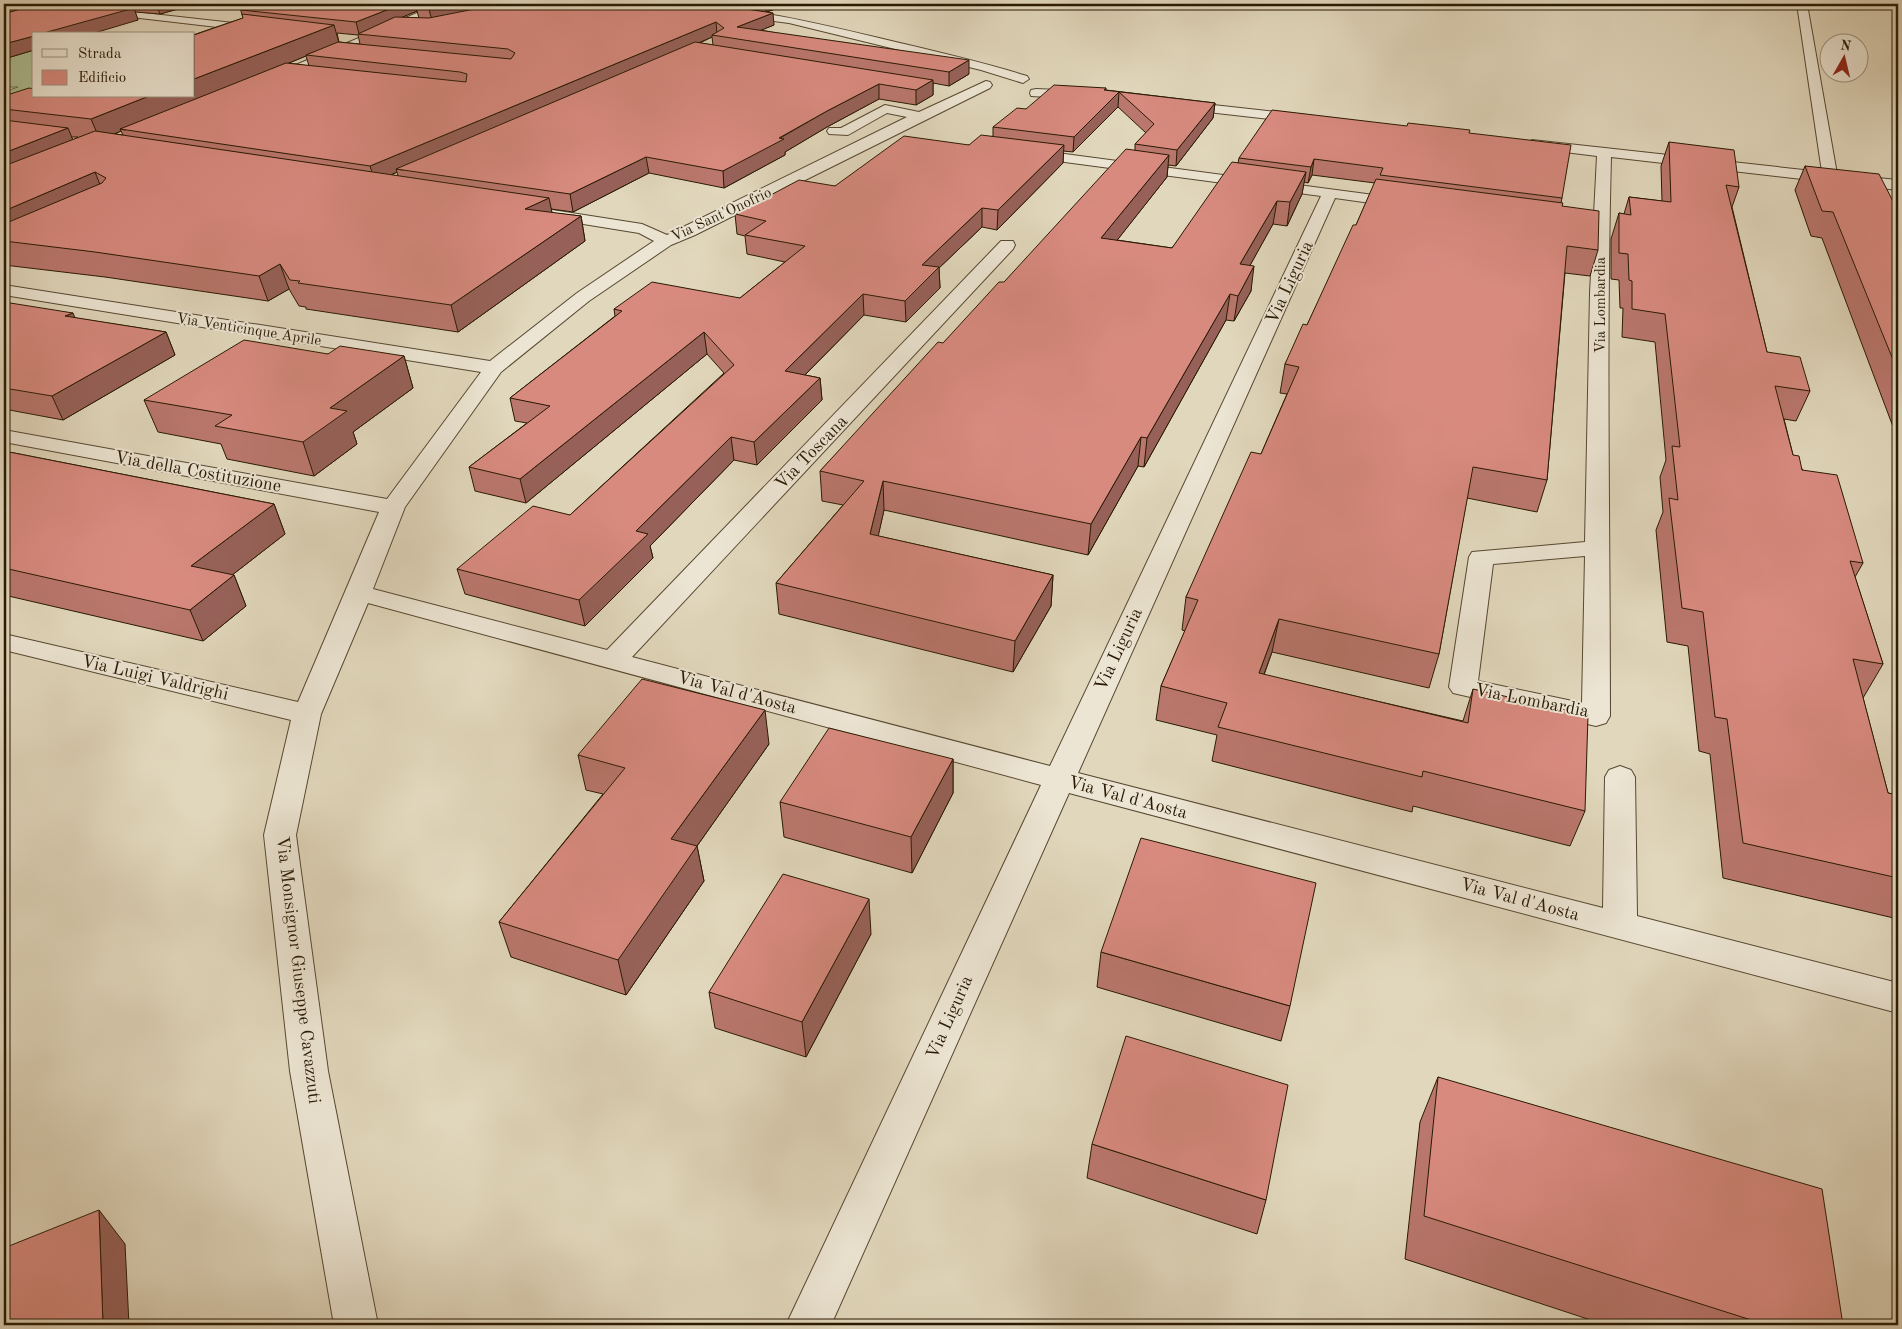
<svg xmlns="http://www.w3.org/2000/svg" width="1902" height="1329" font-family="'Old Standard TT',serif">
<rect width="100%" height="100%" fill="#e1d7bc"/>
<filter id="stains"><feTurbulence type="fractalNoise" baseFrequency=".004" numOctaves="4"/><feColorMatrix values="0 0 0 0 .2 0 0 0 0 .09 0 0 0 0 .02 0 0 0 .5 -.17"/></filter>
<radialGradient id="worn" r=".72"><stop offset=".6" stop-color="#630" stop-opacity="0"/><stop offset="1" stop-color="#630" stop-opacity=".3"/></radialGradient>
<polygon fill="#aebf94" stroke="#6c6c4c" points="4,30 34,34 34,92 4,107 4,92 18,87 4,87"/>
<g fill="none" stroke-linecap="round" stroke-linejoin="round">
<g stroke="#574831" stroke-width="2">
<g id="minor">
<path d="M661,4C735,4 808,21 879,38C929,50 979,61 1027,76L1029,79L1023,83L981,70L789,23L666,7Z"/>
<path d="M1797,4H1807L1837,174L1898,180V190L1611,157C1606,344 1610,530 1610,716L1606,723L1596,726L1453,693L1449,687L1469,557L1472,552L1585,542L1590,293L1597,156L1532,148L1525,144L1532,140L1822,172ZM1585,556L1582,703L1478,681L1493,564Z"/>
<polygon points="424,10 428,11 428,15 273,82 269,83 263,79"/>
<polygon points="135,12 260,26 266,29 260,32 131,17 131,13"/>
<polygon points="986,81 990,82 992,85 990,88 695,235 671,245 589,301 501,372 405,507 373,589 607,650 1001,241 1013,241 1015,245 1013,249 632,657 1050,766 1321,196 1027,157 1020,153 1027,149 1412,200 1414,203 1412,206 1406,208 1335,198 1078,773 1603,908 1605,777 1609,770 1620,766 1631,770 1635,777 1637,916 1898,983 1898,1013 1069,793 831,1325 786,1325 1041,785 368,603 321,714 296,835 328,1071 378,1325 334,1325 290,1071 264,835 291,720 4,650 4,634 298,702 379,512 4,442 4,430 387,499 481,372 4,295 4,285 490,361 577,293 654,241 639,233 540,217 538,214 540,211 546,209 642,224 667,235 907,117 887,113 848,135 829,134 827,131 829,128 841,128 885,105 919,112"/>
<polygon points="1036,89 1082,91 1088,95 1082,99 1031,96 1030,93 1031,90"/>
<polygon points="1177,101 1305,115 1312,119 1305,123 1172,108 1170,105 1172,102"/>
</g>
</g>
<use href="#minor" fill="#ece5d3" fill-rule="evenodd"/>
</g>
<g fill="#ba776d" stroke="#291903" fill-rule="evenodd">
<path d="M4,4H196L160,14L135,12L138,20L34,34V50L4,59ZM12,4L28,6L15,10Z"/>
<path d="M239,4H789L767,12L774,25L761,30L969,74L949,86L933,83V95L916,105L879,99L827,127L785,152V155L724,188L649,173L573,212L551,209L552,213L581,216L585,241L458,332L306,309V307L299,306L289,289L268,301L105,277L4,265V96L34,89L243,18ZM417,11L419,18L402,17ZM337,33L358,35L360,44L339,42ZM712,37L713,45L700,43ZM306,56L309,66L289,63ZM121,131L123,135L115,134ZM71,137H78L73,140ZM397,172L398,176L392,175Z"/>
<polygon points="1106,88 1106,90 1215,103 1213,118 1176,166 1168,165 1167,177 1117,240 1172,248 1238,163 1239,158 1469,133 1562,198 1561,203 1562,206 1598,250 1590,276 1565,273 1547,480 1537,512 1467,498 1439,654 1429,688 1272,652 1264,675 1463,721 1473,689 1585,811 1570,846 1413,806 1412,812 1212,761 1217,735 1156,720 1161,686 1185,631 1182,630 1186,597 1261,454 1287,394 1280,393 1285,364 1307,325 1356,225 1375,183 1312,175 1308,183 1304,182 1302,194 1287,226 1273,224 1250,265 1251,291 1234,321 1226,320 1144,467 1138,466 1088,555 884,510 878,536 1053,575 1051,606 1013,672 779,614 776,583 843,505 822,501 820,471 943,343 1004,282 1135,150 1135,144 1146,133 1118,107 1073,152 1063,151 1063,163 997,230 982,227 939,268 940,288 906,322 864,315 805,375 820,378 822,400 757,465 734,460 650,546 653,558 585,626 465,594 457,569 570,515 724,373 707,354 526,503 475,491 469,467 527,423 515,421 510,398 615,316 614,309 740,298 785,262 747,254 745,236 737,234 735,214 835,186 969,145 993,136 993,127 1026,109"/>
<polygon points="1669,142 1739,187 1732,207 1767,352 1810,391 1796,421 1784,419 1793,455 1863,563 1855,577 1883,664 1863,698 1888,793 1898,795 1898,919 1723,878 1710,754 1699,751 1688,646 1667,642 1656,530 1663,512 1660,477 1666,460 1655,342 1622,337 1623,308 1620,308 1619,280 1611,279 1611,239 1619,213 1624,214 1629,197 1662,201 1661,166"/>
<polygon points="1805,166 1898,211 1898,440 1822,238 1811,236 1795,190"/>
<polygon points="4,302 75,318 166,332 175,355 63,420 4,409"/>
<polygon points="328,354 404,356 413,388 353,432 357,444 314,476 227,459 221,444 158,432 144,400"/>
<polygon points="4,451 274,504 285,534 232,575 234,575 246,606 203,641 4,595"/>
<polygon points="769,744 697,846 704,881 626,995 511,957 499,922 603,794 586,790 578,755"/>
<polygon points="953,759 953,793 912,873 784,837 780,802"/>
<polygon points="871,934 806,1057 715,1028 709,992"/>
<polygon points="1101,952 1290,1006 1281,1041 1097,987"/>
<polygon points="1438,1077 1843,1325 1606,1325 1405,1259 1420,1122"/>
<polygon points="1092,1144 1266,1200 1257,1234 1087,1178"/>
</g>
<g fill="#976159" stroke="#291903">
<polygon points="6,4 12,4 17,15 4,18 4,5"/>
<polygon points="126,4 129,4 130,9 134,8 138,20 91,34 40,34 125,6"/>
<polygon points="156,4 196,4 160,14"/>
<polygon points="402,4 422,4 423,8 416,9 417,11 362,34 359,34 356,22"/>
<polygon points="452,4 500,4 432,21 429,9"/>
<polygon points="766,4 789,4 766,12"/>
<polygon points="773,13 774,25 739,39 737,27"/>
<polygon points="716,22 717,35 712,35 712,37 403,170 396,169 397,172 375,182 370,166"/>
<polygon points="334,25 339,43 306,55 306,56 125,130 120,129 121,131 100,140 91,119 149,96 194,96 194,79"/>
<polygon points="34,36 34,50 4,59 4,44"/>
<polygon points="969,60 969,74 949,86 949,72"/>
<polygon points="933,80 933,95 916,105 916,90"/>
<polygon points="879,84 879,99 827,127 785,152 785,155 724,188 723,171 827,111"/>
<polygon points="1119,92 1118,107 1073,152 1074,137"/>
<polygon points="1215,103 1213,118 1176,166 1177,150"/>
<polygon points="68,128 77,150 4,179 4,153"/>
<polygon points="1064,145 1063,163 997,230 998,210"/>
<polygon points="1169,155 1167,177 1100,262 1101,238"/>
<polygon points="646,157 649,173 573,212 570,194"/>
<polygon points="1314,159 1312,175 1308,183 1311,167"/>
<polygon points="95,172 104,195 4,240 4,211"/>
<polygon points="1306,172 1302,194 1287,226 1290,202"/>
<polygon points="549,198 554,222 525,209"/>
<polygon points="1277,201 1273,224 1237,289 1240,264"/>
<polygon points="982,208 982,227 939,268 940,288 906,322 905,301 922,265"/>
<polygon points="581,216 585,241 458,332 451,305"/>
<polygon points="280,264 289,289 268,301 259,276"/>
<polygon points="1254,266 1251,291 1234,321 1238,296"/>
<polygon points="863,294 864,315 787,393 785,371"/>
<polygon points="1230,294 1226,320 1144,467 1147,438"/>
<polygon points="73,313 82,335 65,316"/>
<polygon points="166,332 175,355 63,420 52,396"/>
<polygon points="704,332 707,354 526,503 520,479"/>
<polygon points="404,356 413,388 353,432 357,444 314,476 303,442 330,408"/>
<polygon points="820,378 822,400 757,465 754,442"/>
<polygon points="731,437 734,460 650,546 653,558 585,626 579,600 636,531"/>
<polygon points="1141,437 1138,466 1088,555 1091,524"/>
<polygon points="883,481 884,510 872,564 870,534"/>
<polygon points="274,504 285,534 204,597 191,566"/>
<polygon points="234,575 246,606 203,641 190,610"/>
<polygon points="1053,575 1051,606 1013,672 1015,641"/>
<polygon points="1279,619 1272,652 1252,707 1259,673"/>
<polygon points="765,710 769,744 697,846 704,881 626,995 618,960 671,839"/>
<polygon points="953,759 953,793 912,873 911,837"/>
<polygon points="869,899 871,934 806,1057 802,1022"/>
<polygon points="99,1210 125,1244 129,1325 103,1325"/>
</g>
<g fill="#d88a7f" stroke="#291903">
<polygon points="37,4 126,4 125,6 134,8 40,34 34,34 34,36 4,44 4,14"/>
<polygon points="239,4 402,4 356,22 241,10"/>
<polygon points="425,4 452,4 429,9 416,9"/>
<polygon points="500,4 713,4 773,13 737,27 969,60 949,72 712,35 724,28 716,22 370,166 120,129 286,63 466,82 467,74 460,72 306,55 338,42 511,59 515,53 508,49 358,34 395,17 429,18"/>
<polygon points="242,14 334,25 194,79 194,35 243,18"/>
<polygon points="695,42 933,80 916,90 879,84 827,111 779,138 784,139 723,171 646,157 570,194 396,169"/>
<polygon points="1054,85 1106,88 1104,90 1215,103 1177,150 1135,144 1154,124 1119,92 1074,137 993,127 1017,108 1026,109"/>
<polygon points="29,88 34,89 34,96 149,96 91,119 4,109 4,96"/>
<polygon points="1272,110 1407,126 1408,123 1470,130 1469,133 1571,145 1562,198 1380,175 1383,168 1314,159 1311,167 1239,158"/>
<polygon points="4,120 68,128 4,153"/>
<polygon points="95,131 549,198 525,209 581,216 451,305 298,283 300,281 290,280 280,264 259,276 95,252 4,241 4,224 102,183 106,178 95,172 4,211 4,166"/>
<polygon points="981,135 1064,145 998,210 982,208 922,265 939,267 905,301 863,294 785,371 820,378 754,442 731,437 636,531 648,534 579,600 457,569 533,506 570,515 734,365 704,332 520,479 469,467 550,406 510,398 622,311 614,309 652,282 740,298 805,246 745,235 766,221 735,214 799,180 835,186 904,136 969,145"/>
<polygon points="1669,142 1734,150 1739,187 1726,185 1767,352 1800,357 1810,391 1775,386 1793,455 1799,456 1802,470 1837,475 1863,563 1850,561 1883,664 1853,659 1888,793 1898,795 1898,878 1743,843 1727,719 1715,717 1703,612 1682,608 1669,498 1678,500 1672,446 1680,447 1665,314 1632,309 1632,281 1629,280 1628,254 1619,253 1619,213 1631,215 1629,197 1671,202"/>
<polygon points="1126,149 1169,155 1101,238 1172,248 1232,162 1306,172 1290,202 1277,201 1240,264 1254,266 1238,296 1230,294 1147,438 1141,437 1091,524 883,481 870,534 1053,575 1015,641 776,583 864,481 820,471 938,342 943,343 999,282 1004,282"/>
<polygon points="1805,166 1879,174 1898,211 1898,372 1833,212 1822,211"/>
<polygon points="1376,179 1563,203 1562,206 1599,211 1598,250 1567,246 1547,480 1473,467 1439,654 1279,619 1259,673 1468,723 1473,689 1588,715 1585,811 1423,771 1422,777 1218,727 1227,703 1161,686 1198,600 1186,597 1251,452 1261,454 1299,367 1285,364 1303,324 1307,325 1353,225 1356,225"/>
<polygon points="4,302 73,313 65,316 166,332 52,396 4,388"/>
<polygon points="244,340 328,354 340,346 404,356 330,408 347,411 303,442 215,426 232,415 144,400"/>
<polygon points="4,451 274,504 191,566 234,575 190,610 4,568"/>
<polygon points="642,679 765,710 671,839 697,846 618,960 499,922 625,768 578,755"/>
<polygon points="829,728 953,759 911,837 780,802"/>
<polygon points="1141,838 1316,883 1290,1006 1101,952"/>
<polygon points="783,874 869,899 802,1022 709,992"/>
<polygon points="1126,1036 1288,1085 1266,1200 1092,1144"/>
<polygon points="1438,1077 1822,1189 1843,1325 1767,1325 1424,1216"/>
<polygon points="99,1210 103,1325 4,1325 4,1248"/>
<polygon points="1130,1322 1140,1325 1129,1325"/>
</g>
<g text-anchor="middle" stroke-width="4" stroke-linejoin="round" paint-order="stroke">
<g font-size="15" fill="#291903" stroke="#ece5d3">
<text transform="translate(721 214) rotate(-25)" y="5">Via Sant'Onofrio</text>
<text transform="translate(1600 305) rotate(-90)" y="5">Via Lombardia</text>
<text transform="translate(249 329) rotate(9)" y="5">Via Venticinque Aprile</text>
</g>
<g font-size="18" fill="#291903" stroke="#ece5d3">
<text transform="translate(1289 282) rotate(-65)" y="6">Via Liguria</text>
<text transform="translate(811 452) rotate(-46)" y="6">Via Toscana</text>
<text transform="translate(198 471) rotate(10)" y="6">Via della Costituzione</text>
<text transform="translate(1118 649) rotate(-65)" y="6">Via Liguria</text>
<text transform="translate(155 677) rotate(13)" y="6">Via Luigi Valdrighi</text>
<text transform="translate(737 692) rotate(15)" y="6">Via Val d'Aosta</text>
<text transform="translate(1532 700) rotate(11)" y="6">Via Lombardia</text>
<text transform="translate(1128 797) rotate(15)" y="6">Via Val d'Aosta</text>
<text transform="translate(1520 899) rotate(15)" y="6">Via Val d'Aosta</text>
<text transform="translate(299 970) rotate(83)" y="6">Via Monsignor Giuseppe Cavazzuti</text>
<text transform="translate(949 1017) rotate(-66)" y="6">Via Liguria</text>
</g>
</g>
<rect width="1902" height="1329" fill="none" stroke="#e1d7bc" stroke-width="20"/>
<rect x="5" y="5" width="1892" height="1319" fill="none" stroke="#291903" stroke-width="2.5"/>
<rect x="10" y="10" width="1882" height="1309" fill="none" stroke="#291903"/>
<rect x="32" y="32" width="162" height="65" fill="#ece5d3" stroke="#9e9380"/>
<rect x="42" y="49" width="25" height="8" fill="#ece5d3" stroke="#9e9380"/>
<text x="78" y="58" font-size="15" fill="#291903">Strada</text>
<rect x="42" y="70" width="25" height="15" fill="#d88a7f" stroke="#9e9380"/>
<text x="78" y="82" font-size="15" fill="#291903">Edificio</text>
<g transform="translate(1844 58) rotate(8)"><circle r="24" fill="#ece5d3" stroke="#9e9380"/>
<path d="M0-4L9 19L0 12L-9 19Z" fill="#8f2418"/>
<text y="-8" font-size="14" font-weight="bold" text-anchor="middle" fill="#291903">N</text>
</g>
<rect width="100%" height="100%" filter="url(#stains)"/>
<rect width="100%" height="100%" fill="url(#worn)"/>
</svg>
